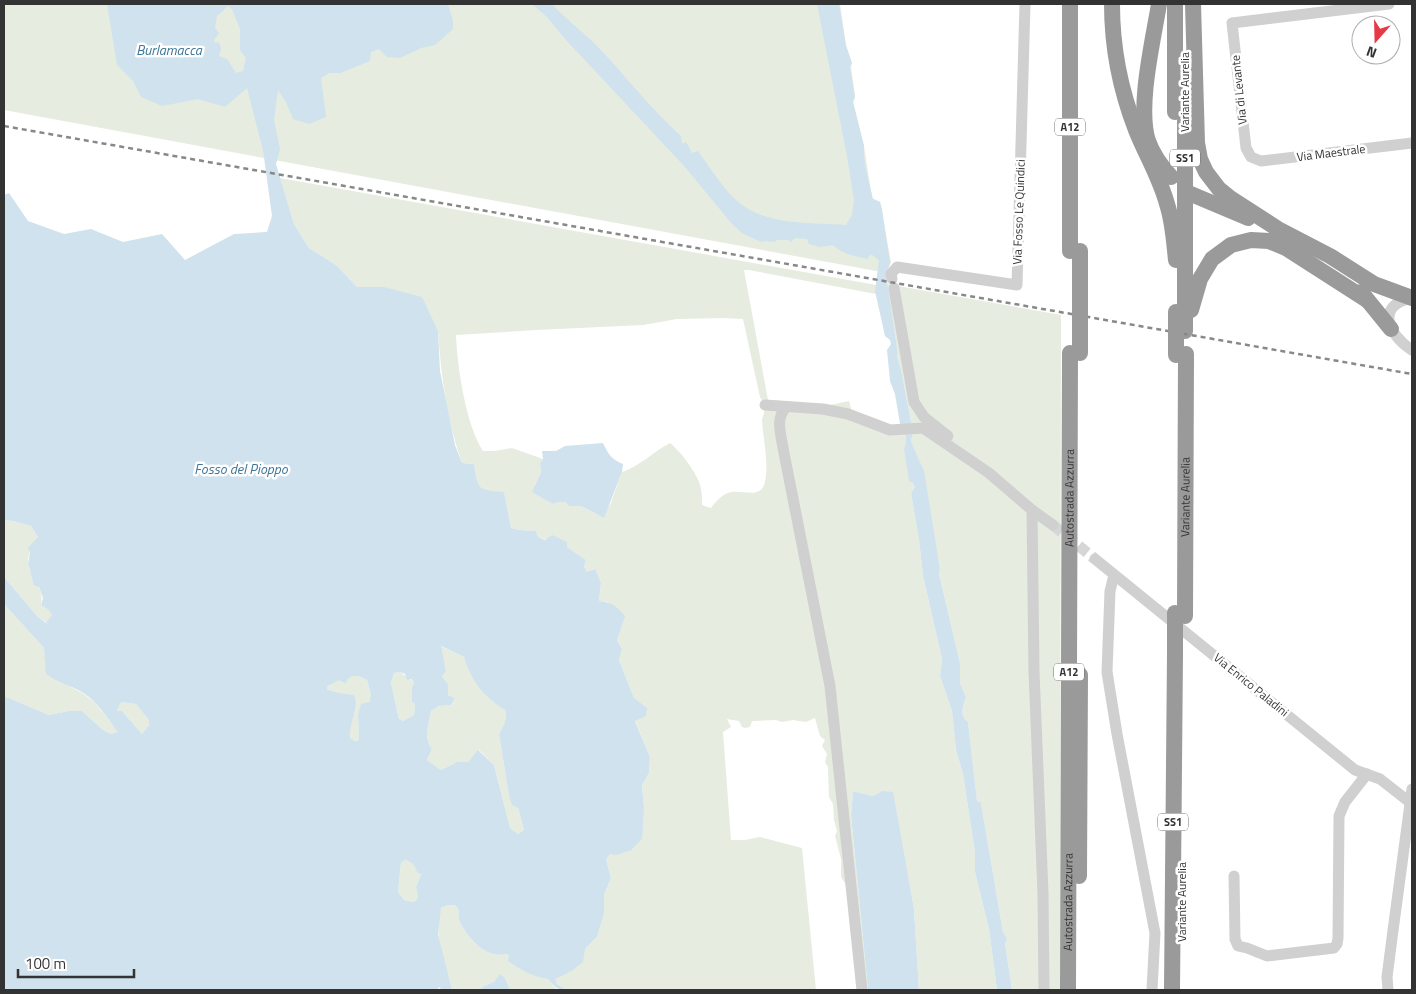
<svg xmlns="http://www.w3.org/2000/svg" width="1416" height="994" font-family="'Titillium Web',sans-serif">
<rect width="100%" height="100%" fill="#fff"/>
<g fill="#e6ecdf" fill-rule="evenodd">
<polygon points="4,4 840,4 846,45 852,63 851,67 855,97 853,102 864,146 872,198 880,202 891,262 887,273 4,110"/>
<path d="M280,178L876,285V294L749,270H744L768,400L830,405L849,401L853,416L901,430L906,436L905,447L915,487L911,493L919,540L923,576L942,659L940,676L952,711L956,750L963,774L975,853V872L989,929L997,990H919L914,909L908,876L882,791L873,796L853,791L851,815L868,990H862L846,885L841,877V859L835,836L837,831L834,820L833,804L829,797L828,767L825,762L827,754L822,746L825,740L820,736L815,718L806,722L793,720L782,722L776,720L752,721L750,727L745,728L742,727L739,721L727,719L731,727L723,732L731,840H745L760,837L802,848L816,990H566L557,984L554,978L570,972L585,949L597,937L604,914V895L611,878L606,859L644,807L642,785L649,773L650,757L635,720L634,698L619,660L622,649L617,640L608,602L599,601L601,583L594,569L587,573L584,567L586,560L567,547L538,537L536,531L519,530L511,528L504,493C478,490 478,490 474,464L462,463C447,421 441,376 438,331L383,287H357L336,265L309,248L294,224ZM723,318L743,319L760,397C765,405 766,410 762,419C763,439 769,462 765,482C761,499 744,490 732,492C723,493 716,501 711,508L702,505C702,499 702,494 701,489C699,475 681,452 670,443C653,452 640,466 622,472L610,505L598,515L581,506H569L565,502H559L553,504L542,497L535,485L541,472L540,463L543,459L512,448L495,451H483C466,426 457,366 456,335L536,330L643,325L677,319Z"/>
<path d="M887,284L1061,315L1060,990H1012L1005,943L1006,939L1003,932L981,803L977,802L968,722C959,715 963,706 966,697L960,683V663L939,574L940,569L931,520L911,441L913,432L901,369L897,356L898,354Z"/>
<path d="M4,520L13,521L31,526L38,537C34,545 27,554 28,563C29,578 45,586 41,605L50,610L53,615L47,623L37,616L4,577Z"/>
<polygon points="4,604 44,648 47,674 84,694 95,703 119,732 111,734 103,730 82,711 68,711 49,715 4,696"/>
<path d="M440,646L464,657C471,680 486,697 506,711L505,722L499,734L509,796L518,808L524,830L518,834L510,828L494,765L479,750L468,762H457L441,770L427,760L432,749C423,738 429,724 431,711L439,706L451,705L455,698L448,695V684L442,677L446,671Z"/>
<polygon points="400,672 414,682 412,687 412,702 415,704 414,715 403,721 399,719 391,683 394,673"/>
<path d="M352,675L359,676L367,680L371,695V703L364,704L358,715L359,740L354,741L350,738C350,736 349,733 349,730C350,718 361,705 354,695L335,692L327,689L328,686L339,679L346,684L348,679Z"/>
<polygon points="121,702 136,704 150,721 149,725 142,734 122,711 117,711"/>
<polygon points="405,860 411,862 421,874 416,887 418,898 414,902 404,900 398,892 401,863"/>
<path d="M448,905H454L458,908C459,913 458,919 461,924C470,941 487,959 507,954L539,977L548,979L555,988L559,990H510L505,978L482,987L480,990H452C446,967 432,931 441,908Z"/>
</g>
<g fill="#cfe2ee" fill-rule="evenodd">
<path d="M107,4H448L453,21V29L435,45L421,48L400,58L387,57L379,49L371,52L370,61L340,73H329L321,78L326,117L309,124L293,119L286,102L278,90L274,120L280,149L276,164L294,224L309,248L336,265L357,287H384L422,297L438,331L440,371L455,445L462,463L474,464C478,490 478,490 504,492L511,528L519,530L536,531L538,537L545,540L552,535L567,542V547L586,560L584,567L587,572L595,569L601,583L599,601C612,602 617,607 625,616L617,640L622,649L619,660L634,698L647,708L646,716L635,721L650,757L649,773L642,785L644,807L642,839L631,850L616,855L610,854L606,859L611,878L604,895V914L597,937L585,949L583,962L570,972L555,979L557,984L566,990C556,990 554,986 548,979C533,977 521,970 508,961L509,956L507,954C487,959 470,941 461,924C458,920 459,913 458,908L454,905H448L441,908L438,934L452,990H442L439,987L438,990H4V696L49,715L68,711H82L103,730L111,734L118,732C108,719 98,703 85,694C73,686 58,683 46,674L44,648L4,604V577L37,616L46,623L52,615L49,610L41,605L43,598L39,587L34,585L28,564L30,552L28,548L38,537L31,526L13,521L4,520V195L9,193L28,221L64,234L91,229L123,242L162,234L185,260L234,234L267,232L272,216L263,150L247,88L225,107L198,99L162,106L141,97L133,81L117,65ZM228,6L232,9L240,29V50L246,58L243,71L236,73L227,59L219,56L221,49L219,42L215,43L214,40L219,33L215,28L217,16ZM441,646L464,657C472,683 484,696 506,711L505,722L499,734L509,796L512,805L518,808L524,830L518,834L510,828L494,765L478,750L468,762H457L441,770L427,760L432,749C423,738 429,724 431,711L439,706L451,705L455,698L448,695V684L442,677L446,671ZM400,672L405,674L407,680L411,679L414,682L412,687V702L415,704L414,715L403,721L399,719L391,683L394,673ZM352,676H359L367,680L371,695L370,702L361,704L358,715L359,740L355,741L350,738C348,724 361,705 354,695L335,692L327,689L328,686L339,680L346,684L348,679ZM121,702L136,704L149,720V725L142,734L122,711H117ZM405,860C412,862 415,865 417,872L421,874L416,887L418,898L414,902L404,900L398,892L401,863Z"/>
<path d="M532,4H552C566,20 585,33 600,49C627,78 651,109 681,136L682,144L686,142L692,153L698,151C708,165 717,179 728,192C758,227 803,222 846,225L852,215L854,200L847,156L817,4H839L846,46L852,63L850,66L855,97L853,102L864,146V157L866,170L873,199L880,202L882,209L890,263L886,274L898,354L897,356L901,369L913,432L911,441L914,449L924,471L940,569L939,574L960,663V683L966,697C963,706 959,715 968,722L977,801L981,803L1003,932L1007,939L1005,943L1012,990H997L989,929L975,872V853L963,774L956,750L952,711L940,676L942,659L923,576L919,540L911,493L915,487L913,483L909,481L904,448L905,447L906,436L901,430L895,394L890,381L887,350L891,344L890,340L885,336L875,291L879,260L871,254L867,259C852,255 844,255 833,245L820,247L809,244L807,239L795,238L791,242L788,240H777L775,242L765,241L761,242L742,233L732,224L685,167L566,40L547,17Z"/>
<path d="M603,443C608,454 612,460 623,464L622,472L604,518L581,506H569L565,502H559L553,504L532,492L541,472L540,463L543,459L542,451H556L565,446Z"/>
<polygon points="853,791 873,796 882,791 893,792 914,909 919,990 868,990 851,815"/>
<polygon points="500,974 505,978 510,990 480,990 482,987 494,982"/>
</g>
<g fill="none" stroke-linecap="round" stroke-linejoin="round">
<polyline stroke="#d6d6d6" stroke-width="11" stroke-dasharray="11 5.5" stroke-linecap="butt" points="1053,525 1095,559"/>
<g stroke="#d0d0d0" stroke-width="11">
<polyline points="1389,4 1232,23 1246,148 1251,157 1261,161 1412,143"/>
<polyline points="892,279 891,274 897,267 1017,285 1025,4"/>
<polyline points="894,288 914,402 924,417 948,436"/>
<path d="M1412,298C1375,305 1388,335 1412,350"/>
<polyline points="765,405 823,409 848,414 890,430 923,428 989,473 1032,510 1053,525"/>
<path d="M786,407C775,419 781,434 783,448L830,686L862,990"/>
<polyline points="1032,510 1034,672 1043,893 1044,990"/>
<polyline points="1095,559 1355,770 1380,779 1412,804"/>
<polyline points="1114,575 1110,591 1107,672 1117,734 1155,933 1152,990"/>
<polyline points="1234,876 1235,939 1238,946 1247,948 1267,956 1334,948 1337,944 1338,938 1339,816 1345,802 1367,774"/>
<polyline points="1388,990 1387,977 1392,938 1412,789"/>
</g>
<g stroke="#9a9a9a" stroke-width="16">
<polyline points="1070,4 1070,251"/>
<path d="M1112,4C1112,48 1120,89 1136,130C1146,155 1160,178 1167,204C1173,222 1174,242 1176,260"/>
<path d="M1159,4C1153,41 1137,107 1148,141C1153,155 1161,166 1171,177"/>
<polyline points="1175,4 1175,112"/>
<polyline points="1193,4 1197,143 1200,159 1206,172 1219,189 1230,198 1278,229 1330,256 1374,284 1412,298"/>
<polyline points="1185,98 1185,331"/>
<polyline points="1191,194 1248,218"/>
<polyline points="1361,292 1391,329"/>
<polyline points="1191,310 1200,279 1212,259 1231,245 1251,240 1269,241 1286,248 1367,300"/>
<path id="s1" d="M1185,616L1186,354"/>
<polyline points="1079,876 1080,675"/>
<path id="s2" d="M1068,990L1070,353"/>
<polyline points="1172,990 1175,654"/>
</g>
<polyline stroke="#888" stroke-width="2.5" stroke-dasharray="5 4" stroke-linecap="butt" points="4,126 1412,374"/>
<g stroke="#9a9a9a" stroke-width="16">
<polyline points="1080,251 1080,353"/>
<polyline points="1176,312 1176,355"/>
<polyline points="1175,654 1175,613"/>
</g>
</g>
<g text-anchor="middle" stroke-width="5" stroke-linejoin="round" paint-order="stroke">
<g fill="#fff" stroke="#707070" stroke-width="1">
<rect x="1055" y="118.5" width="30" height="17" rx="4"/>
<rect x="1170" y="149.5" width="30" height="17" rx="4"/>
<rect x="1054" y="663.5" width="30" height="17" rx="4"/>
<rect x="1158" y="813.5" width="30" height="17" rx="4"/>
</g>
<g font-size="11" font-weight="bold" fill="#333">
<text x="1070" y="131">A12</text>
<text x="1185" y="162">SS1</text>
<text x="1069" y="676">A12</text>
<text x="1173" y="826">SS1</text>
</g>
<g font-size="12" fill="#333" stroke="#fff">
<text transform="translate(1239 90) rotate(-96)" y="4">Via di Levante</text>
<text transform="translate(1185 92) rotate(-90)" y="4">Variante Aurelia</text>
<text transform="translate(1331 153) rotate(-7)" y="4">Via Maestrale</text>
<text transform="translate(1019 212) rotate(-88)" y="4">Via Fosso Le Quindici</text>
<text dy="4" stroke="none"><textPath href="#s2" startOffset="492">Autostrada Azzurra</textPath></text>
<text dy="4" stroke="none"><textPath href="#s1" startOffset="119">Variante Aurelia</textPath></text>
<text transform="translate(1251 685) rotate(39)" y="4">Via Enrico Paladini</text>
<text dy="4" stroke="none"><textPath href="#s2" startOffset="88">Autostrada Azzurra</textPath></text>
<text transform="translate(1182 902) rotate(-90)" y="4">Variante Aurelia</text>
</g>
<g font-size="14" font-style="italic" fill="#3f7597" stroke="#fff">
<text x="169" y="55">Burlamacca</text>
<text x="241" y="474">Fosso del Pioppo</text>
</g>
</g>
<rect width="1416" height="994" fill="none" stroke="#333333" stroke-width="10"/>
<g transform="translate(1376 40) rotate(200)"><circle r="24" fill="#ffffff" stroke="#adadad"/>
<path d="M0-4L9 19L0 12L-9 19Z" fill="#e63946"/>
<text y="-8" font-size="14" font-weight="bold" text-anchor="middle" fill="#333333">N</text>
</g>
<path d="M18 969v8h116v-8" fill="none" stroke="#333333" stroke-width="2.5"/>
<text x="25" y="969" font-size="15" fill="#333333" stroke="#ffffff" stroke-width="4" paint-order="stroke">100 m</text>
</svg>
